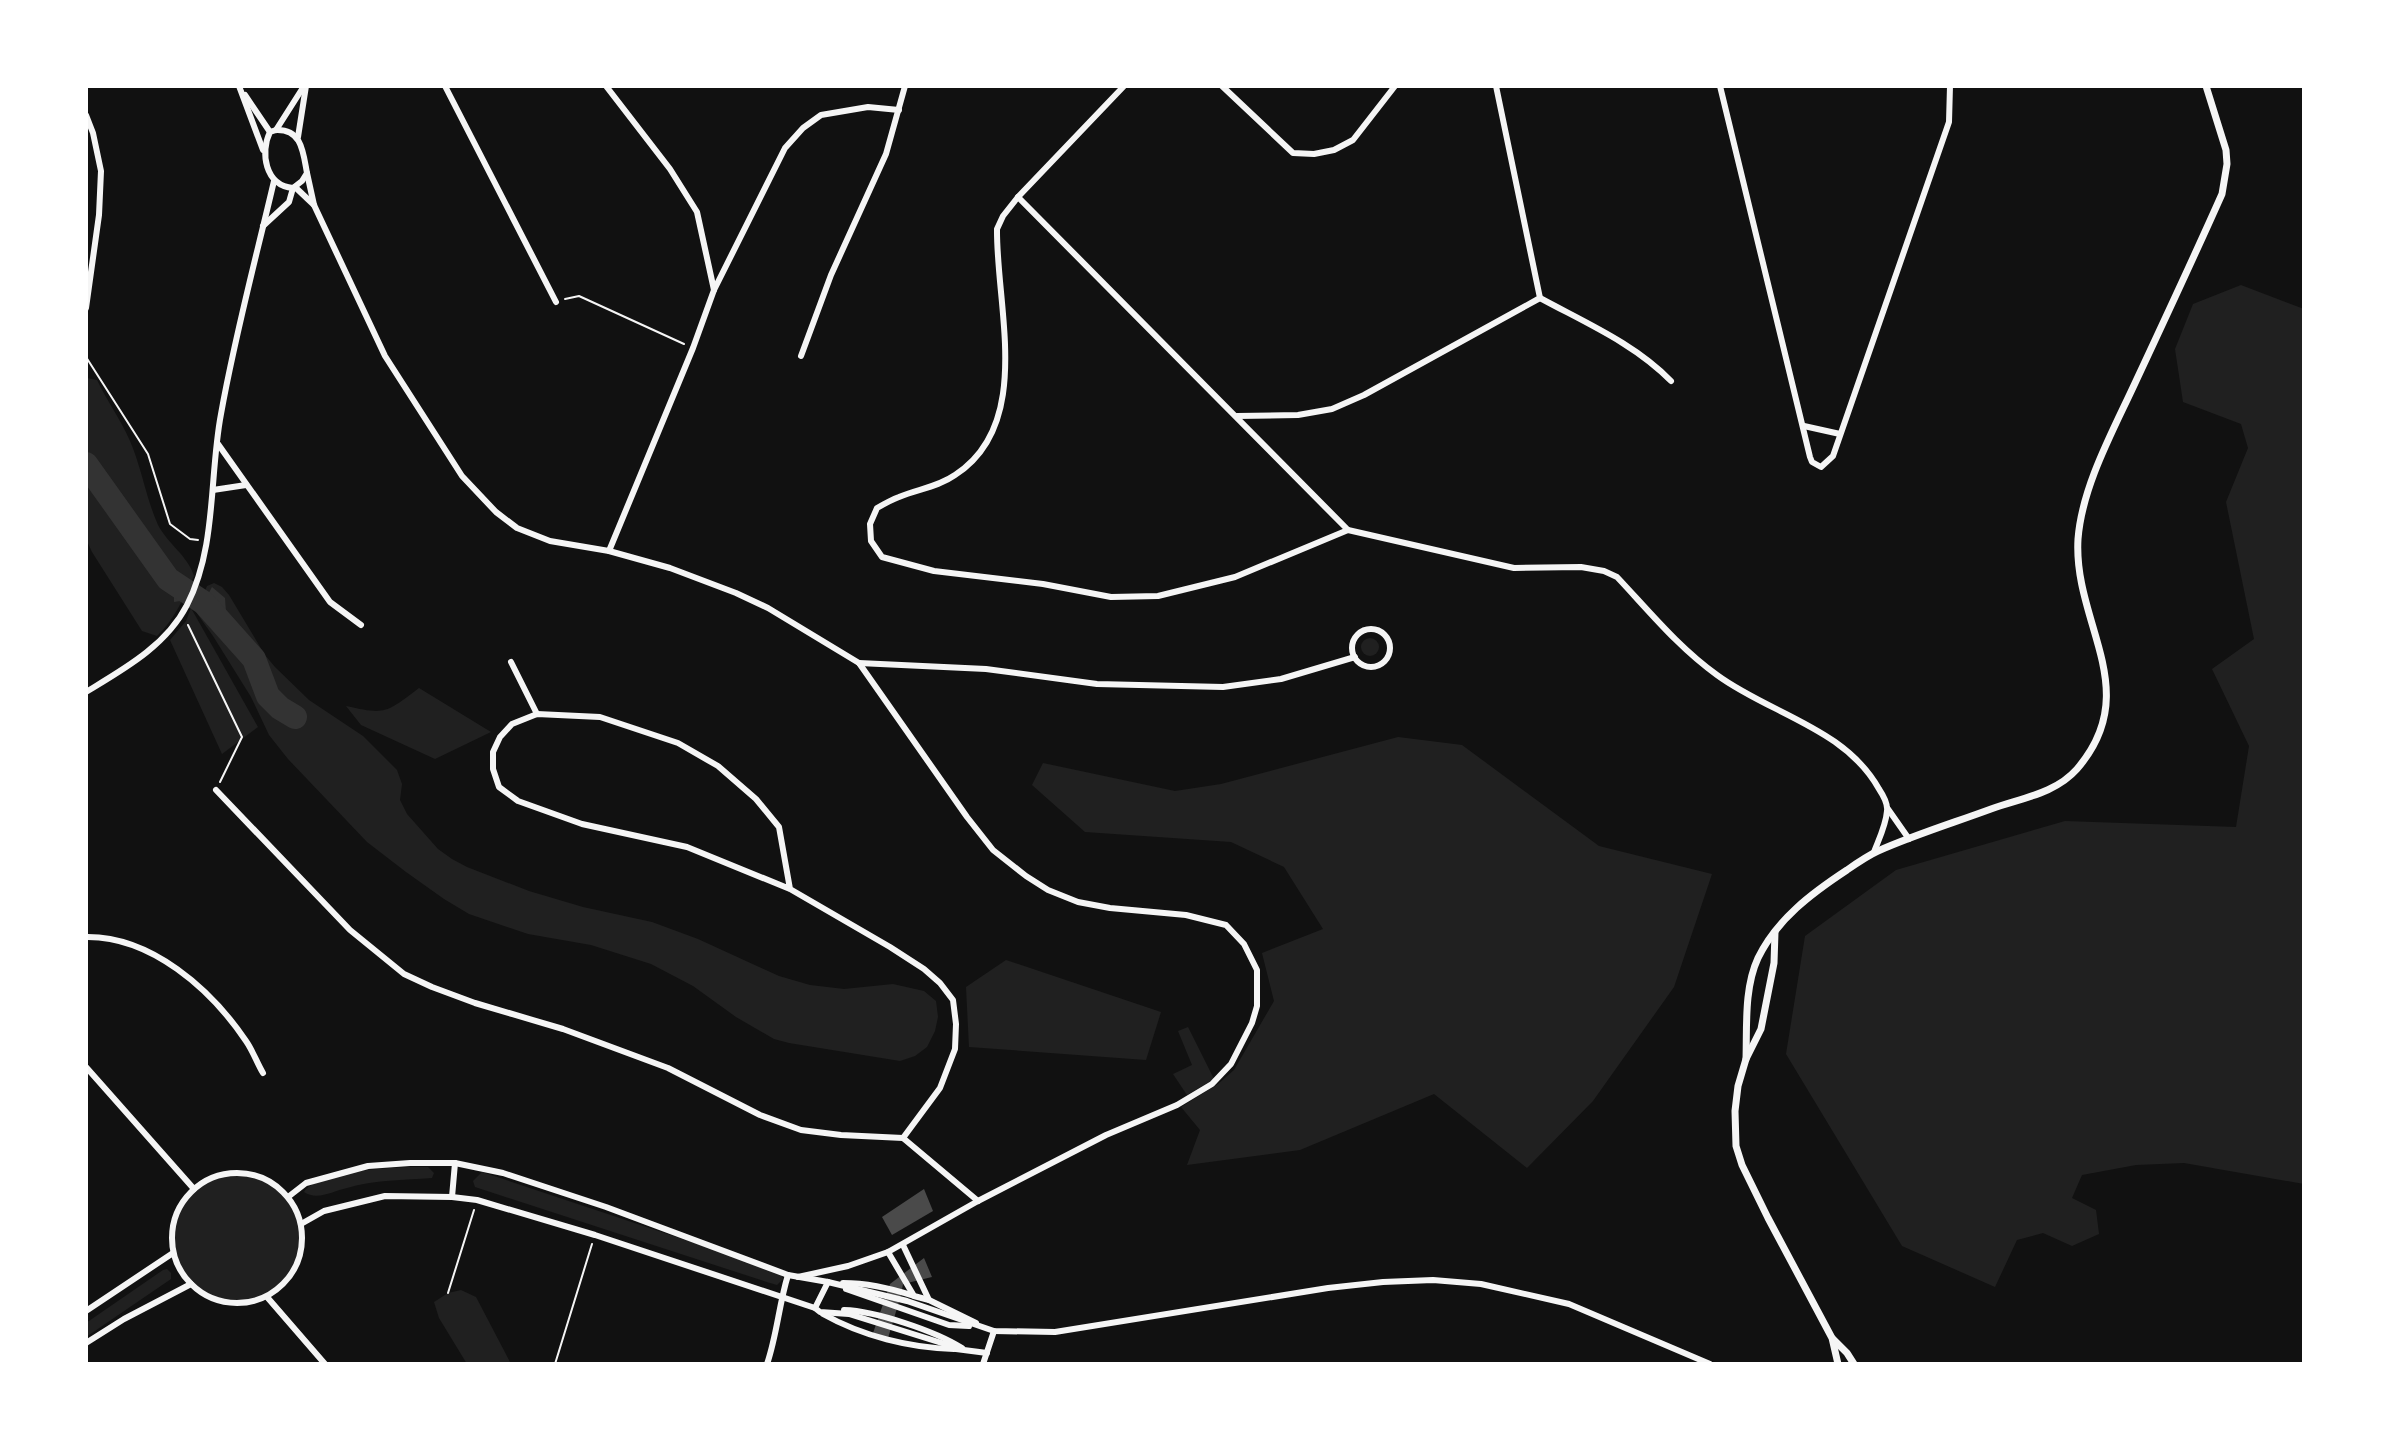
<svg xmlns="http://www.w3.org/2000/svg" width="2390" height="1450" font-family="Barlow,sans-serif">
<rect width="100%" height="100%" fill="#111"/>
<g fill="#202020" fill-rule="evenodd">
<polygon points="2241,285 2304,309 2304,1184 2184,1163 2136,1165 2082,1175 2072,1198 2096,1210 2099,1234 2072,1246 2043,1233 2017,1240 1995,1287 1902,1246 1786,1054 1805,936 1896,870 2065,821 2236,827 2249,746 2212,669 2254,639 2226,502 2248,448 2241,424 2183,402 2175,349 2193,304"/>
<path d="M87,378L97,380C107,401 121,420 130,441C142,469 146,498 158,525C168,544 188,556 194,576C183,599 175,619 157,636L142,631L92,552L86,539ZM162,568L169,575L184,578L185,587L180,601L164,588L157,571Z"/>
<polygon points="214,583 222,587 229,595 265,655 275,667 309,700 363,736 397,770 402,784 400,800 407,814 438,849 452,859 467,867 529,891 583,907 652,922 698,939 779,976 810,985 844,989 893,984 924,991 936,1001 938,1017 935,1031 927,1047 915,1056 900,1061 789,1043 774,1039 736,1017 693,986 651,964 591,945 528,934 469,914 444,899 406,872 367,842 288,759 269,735 251,697 213,636 196,612 207,586"/>
<polygon points="191,608 258,727 222,754 170,640 186,621"/>
<circle cx="1370" cy="647" r="9"/>
<path d="M419,688L491,732L435,759L361,725L346,706C386,715 386,713 419,688Z"/>
<polygon points="1398,737 1462,745 1599,846 1712,874 1674,987 1593,1101 1527,1168 1434,1094 1300,1150 1187,1165 1200,1130 1181,1107 1218,1084 1234,1070 1274,1001 1262,953 1323,929 1284,867 1231,842 1085,832 1032,785 1043,763 1175,791 1221,784"/>
<polygon points="1006,960 1161,1012 1146,1060 969,1047 966,987"/>
<polygon points="1188,1027 1214,1079 1187,1095 1173,1074 1192,1065 1178,1031"/>
<path d="M411,1167H428L434,1173L432,1178C404,1180 374,1180 347,1188C333,1191 317,1201 304,1192C318,1171 386,1168 411,1167Z"/>
<polygon points="482,1172 775,1270 781,1273 783,1279 777,1285 770,1283 475,1187 473,1181"/>
<path d="M243,1173L270,1181L288,1197L291,1194C296,1207 302,1221 303,1235C303,1249 299,1264 291,1275C245,1341 147,1284 179,1210C190,1184 217,1174 243,1173Z"/>
<polygon points="167,1269 171,1273 171,1279 86,1337 86,1323 163,1270"/>
<polygon points="461,1290 476,1297 511,1364 467,1364 439,1318 434,1302 448,1293"/>
</g>
<g fill="#333">
<polygon points="162,568 169,575 184,578 184,583 188,583 180,601 174,602 174,596 164,588 157,571"/>
<polygon points="212,587 225,598 226,613 207,621 199,611"/>
</g>
<g fill="none" stroke-linecap="round" stroke-linejoin="round">
<polyline stroke="#333" stroke-width="24" points="86,464 168,579 204,603 254,659 268,696 280,708 295,717"/>
</g>
<g fill="#4a4a4a">
<polygon points="924,1189 933,1211 892,1235 882,1217"/>
<polygon points="924,1258 932,1277 903,1284 901,1295 888,1338 872,1336 890,1284"/>
</g>
<g fill="none" stroke-linecap="round" stroke-linejoin="round">
<g stroke="#f5f5f5" stroke-width="2">
<polyline points="565,299 579,296 684,344"/>
<polyline points="86,357 148,454 170,524 190,539 198,540"/>
<polyline points="188,625 242,737 220,782"/>
<polyline points="448,1293 474,1210"/>
<polyline points="555,1364 592,1244"/>
</g>
<g stroke="#f5f5f5" stroke-width="6">
<polyline points="239,86 263,150"/>
<polyline points="445,86 556,302"/>
<polyline points="606,86 670,169 697,212 714,290"/>
<path d="M1124,86L1018,197L1003,216L997,229C996,307 1034,424 955,475C938,487 918,489 899,497C891,500 884,504 877,508L870,524L871,541L882,557L934,571L1043,584L1111,597L1158,596L1235,577L1348,530"/>
<polyline points="1222,86 1293,153 1314,154 1334,150 1353,140 1395,86"/>
<polyline points="1720,86 1810,457 1812,462 1821,467 1833,456 1949,122 1950,86"/>
<polyline points="245,95 270,132"/>
<polyline points="86,115 93,133 101,171 99,215 86,308"/>
<path d="M276,130C302,129 303,152 307,173L302,181L293,188C265,186 260,152 270,132Z"/>
<polyline points="276,130 304,86"/>
<polyline points="298,137 306,86"/>
<polyline points="307,173 314,205 385,356 462,476 496,512 517,528 550,541 609,551 670,568 736,593 768,608 859,663 967,817 993,850 1026,876 1048,890 1078,902 1110,908 1186,915 1226,925 1244,944 1257,970 1257,1006 1252,1023 1231,1064 1212,1084 1177,1105 1106,1135 978,1201 888,1252 848,1266 798,1277"/>
<polyline points="295,187 314,205"/>
<path d="M1018,197L1348,530L1514,568L1581,567L1604,571L1617,577C1649,611 1679,648 1717,675C1770,714 1845,728 1879,789C1883,795 1888,804 1887,811C1886,825 1879,839 1874,852"/>
<polyline points="263,226 289,202 293,188"/>
<path d="M1540,298C1586,323 1635,344 1671,381"/>
<polyline points="801,356 831,275 886,154 905,86"/>
<polyline points="1237,416 1298,415 1332,409 1364,395 1540,298 1496,86"/>
<polyline points="1804,426 1840,434"/>
<polyline points="218,444 330,602 361,625"/>
<polyline points="213,490 246,485"/>
<polyline points="609,551 693,348 714,290 785,148 803,128 821,115 868,107 899,110"/>
<circle cx="1371" cy="648" r="19"/>
<polyline points="511,662 537,714"/>
<polyline points="859,663 986,669 1097,684 1223,687 1281,679 1355,657"/>
<path d="M86,692C124,669 166,646 187,605C217,546 209,477 221,414C235,335 256,258 274,181"/>
<polyline points="216,790 350,930 404,974 432,987 475,1003 563,1029 668,1068 760,1115 801,1130 841,1135 903,1138 978,1201"/>
<polyline points="1888,809 1909,839"/>
<polyline points="790,889 779,827 756,799 718,766 678,743 600,717 537,714 512,724 500,737 493,752 493,769 499,787 518,801 582,824 687,847 790,889 890,947 924,969 940,983 953,1000 956,1024 955,1049 940,1088 903,1138"/>
<path d="M86,937C151,936 211,989 246,1041C253,1051 257,1063 263,1073"/>
<polyline points="86,1067 194,1189"/>
<circle cx="237" cy="1238" r="65"/>
<polyline points="288,1197 306,1183 368,1166 410,1163 455,1163 503,1173 606,1207 788,1275 828,1282 907,1301 994,1331 1055,1332 1328,1288 1383,1282 1433,1280 1481,1284 1569,1304 1710,1364"/>
<polyline points="452,1197 455,1163"/>
<polyline points="301,1224 324,1211 385,1196 452,1197 477,1200 595,1235 815,1308"/>
<polyline points="903,1245 929,1300 976,1323"/>
<polyline points="888,1252 914,1296 929,1300"/>
<polyline points="828,1282 815,1308 820,1312 849,1314 945,1344 956,1349 987,1353"/>
<path d="M843,1283C868,1283 890,1288 914,1296"/>
<polyline points="846,1289 949,1325 969,1326"/>
<polyline points="267,1297 325,1364"/>
<path d="M844,1310C876,1311 935,1331 962,1348"/>
<polyline points="86,1311 173,1253"/>
<path d="M823,1314C862,1336 910,1348 954,1349"/>
<polyline points="86,1343 124,1319 191,1284"/>
<path d="M767,1364C777,1335 779,1304 788,1275"/>
<polyline points="983,1364 994,1331"/>
</g>
<g stroke="#f5f5f5" stroke-width="7">
<polyline points="1775,932 1774,963 1761,1029 1746,1059 1738,1086 1735,1111 1736,1146 1742,1165 1768,1218 1832,1338 1838,1364"/>
<path d="M1746,1059C1747,1027 1744,988 1758,958C1777,919 1812,893 1847,870C1857,863 1867,856 1878,851C1914,835 1953,823 1991,809C2021,798 2055,794 2077,769C2145,690 2073,624 2078,539C2082,486 2114,429 2136,381C2165,319 2194,257 2222,194L2227,164L2226,150L2206,86"/>
<polyline points="1833,1339 1847,1353 1854,1364"/>
</g>
</g>
<rect width="2390" height="1450" fill="none" stroke="#ffffff" stroke-width="176"/>
</svg>
